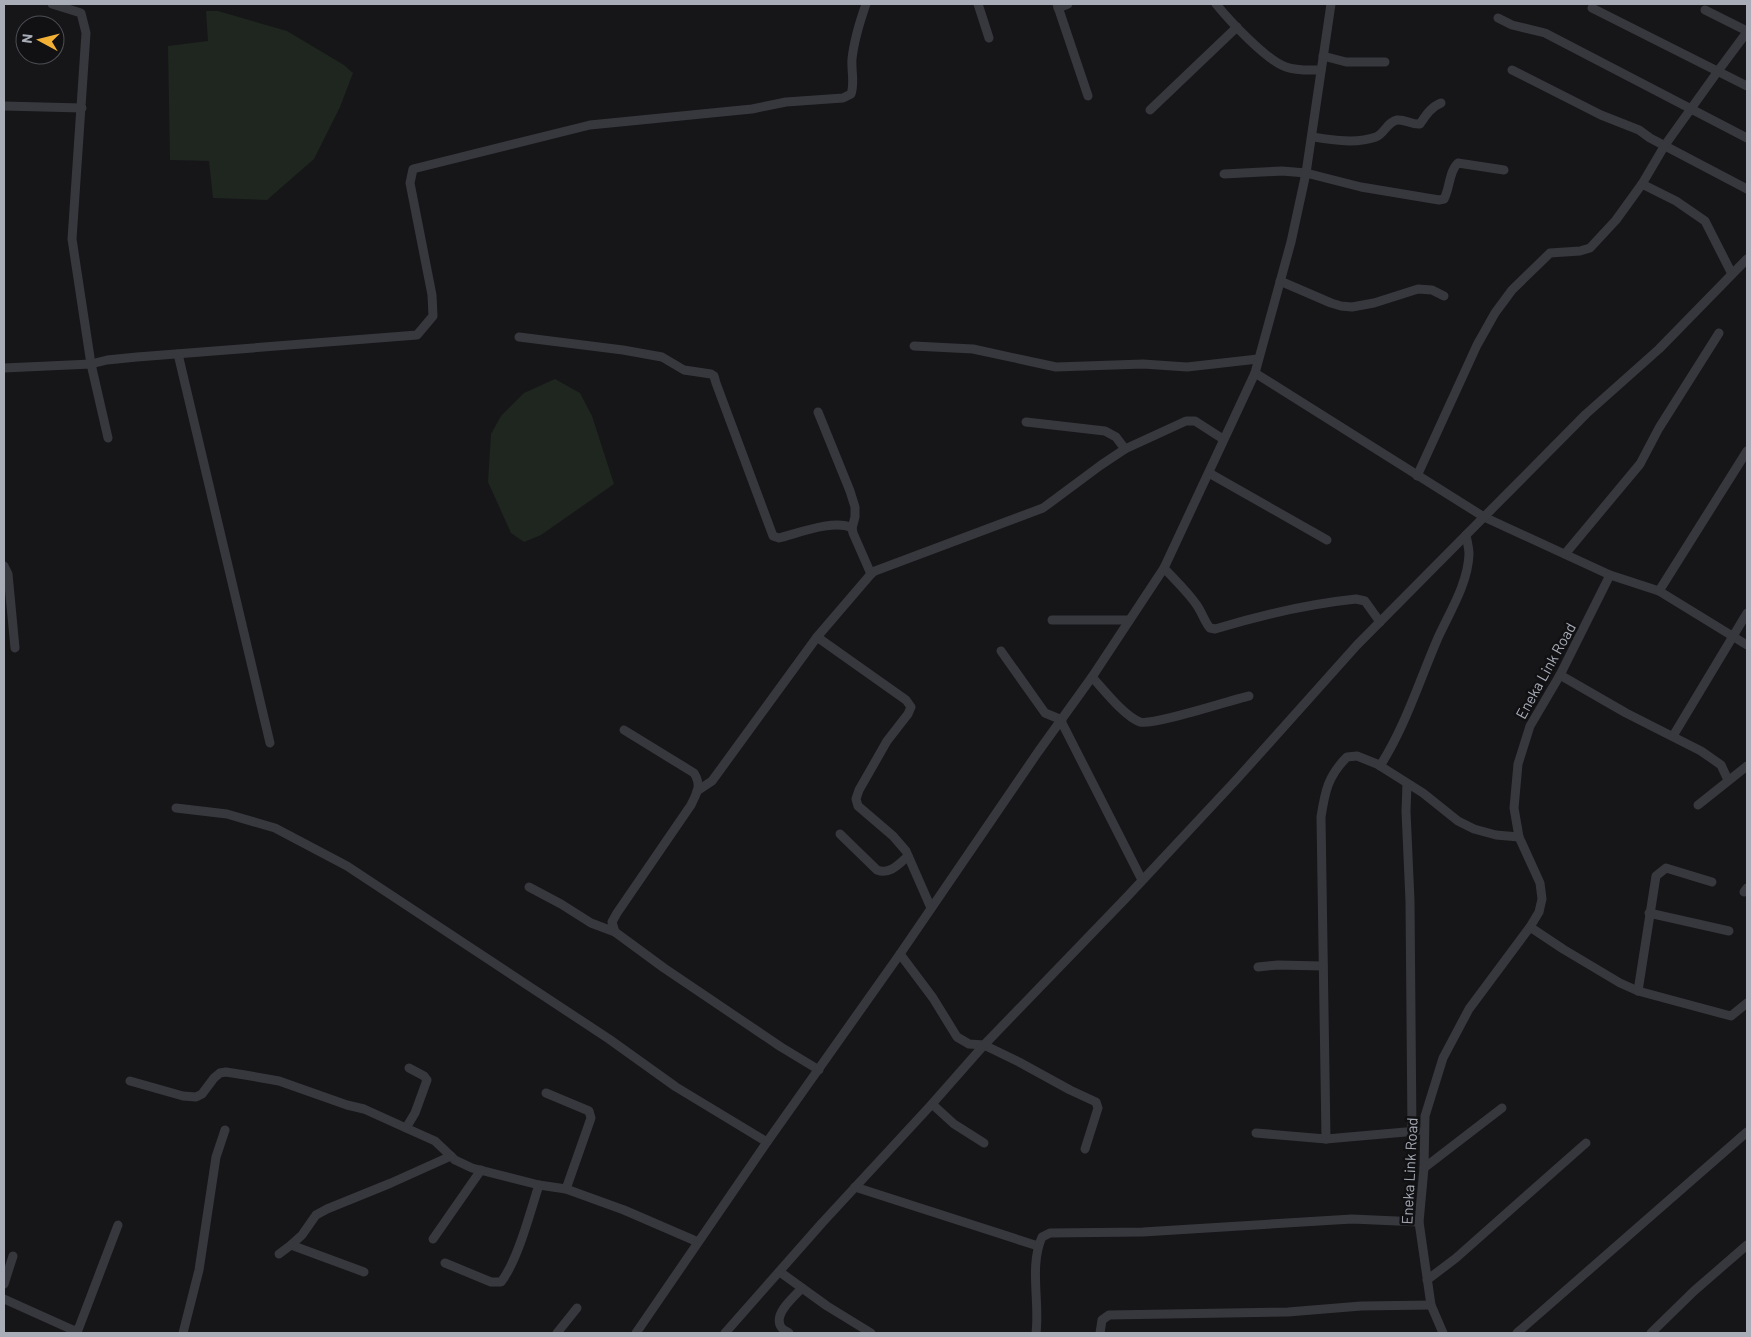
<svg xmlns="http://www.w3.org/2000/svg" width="1751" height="1337" font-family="Barlow,sans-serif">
<rect width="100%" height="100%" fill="#161618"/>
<g fill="#1e261f">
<polygon points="206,11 218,11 287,31 344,65 353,73 340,107 314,159 267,200 213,198 209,161 170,160 168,46 208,41"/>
<polygon points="555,379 580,393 592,416 614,484 541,535 524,542 511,533 488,482 491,434 501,416 524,393"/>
</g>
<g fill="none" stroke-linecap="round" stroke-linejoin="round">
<g stroke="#37383d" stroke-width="9">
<polyline points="52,4 81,13 86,33 72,239 91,364 108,438"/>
<polyline points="978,4 989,38"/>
<polyline points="1057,4 1088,96"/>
<path d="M1216,4C1229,20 1267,61 1286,67C1297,71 1309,70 1321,70"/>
<polyline points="1058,8 1068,4"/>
<polyline points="1592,8 1747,86"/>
<polyline points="1705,10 1747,31"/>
<polyline points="1498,18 1512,25 1545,33 1747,138"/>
<polyline points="1323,56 1346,62 1385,62"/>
<polyline points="1512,70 1601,115 1639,130 1650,138 1747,189"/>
<polyline points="4,106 82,108"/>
<polyline points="1150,110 1237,27"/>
<path d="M1313,137C1332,140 1356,144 1376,137C1385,133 1387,122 1397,120C1405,119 1412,125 1420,124C1426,115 1431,107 1441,103"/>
<path d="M1224,174L1282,171L1306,173L1361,187L1439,200L1444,199C1450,188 1449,171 1458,163L1504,170"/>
<polyline points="1642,184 1676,201 1705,221 1732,274"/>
<polyline points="1280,281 1331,303 1341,306 1352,307 1374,303 1418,289 1432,290 1444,296"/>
<path d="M519,337L623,350L662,357L684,370L711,374L714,376L716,383L773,536L779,538C799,533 834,519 852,528"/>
<polyline points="914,346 973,349 1056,367 1143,364 1187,367 1258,359"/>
<polyline points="178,354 270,743"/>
<path d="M4,368L91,364L107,360L137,357L417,335L433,316L432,295L410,183L413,169L590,125L752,109L786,102L843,98L851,94C855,83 851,71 852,59C854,40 860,21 866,4"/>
<polyline points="1255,373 1484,517 1610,575 1560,675 1530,726 1518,764 1514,808 1519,837 1540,883 1542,899 1539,912 1530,927 1469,1009 1443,1058 1425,1116 1424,1168 1419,1222 1431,1305 1443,1333"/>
<polyline points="818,412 850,491 855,507 855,517 852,528 853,533 871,574"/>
<polyline points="1026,422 1105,431 1116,437 1125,449"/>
<polyline points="1209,473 1327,540"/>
<polyline points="1417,476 1477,345 1495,313 1512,290 1550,253 1580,251 1590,248 1616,220 1642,184 1665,145 1718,71 1747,32"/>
<polyline points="1565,554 1640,464 1659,428 1719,333"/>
<polyline points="4,566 8,574 15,648"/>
<path d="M1164,568C1175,580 1187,591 1196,604C1202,612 1204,621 1210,628L1215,629C1261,615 1308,604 1356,599L1365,601L1380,622"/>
<polyline points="1610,575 1659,591 1747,645"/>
<polyline points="1659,591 1747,451"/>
<polyline points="1052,620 1129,620"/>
<polyline points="817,637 906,700 911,707 908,714 887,741 859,790 856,799 858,806 893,836 906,851 931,908"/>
<polyline points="1001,651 1045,713 1062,720"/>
<polyline points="1560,675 1626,713 1701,751 1721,765 1728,780"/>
<path d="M1092,677C1104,690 1124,716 1140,722C1153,726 1231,700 1249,696"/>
<polyline points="1061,721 1142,880"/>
<path d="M624,730L694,773C702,786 697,792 691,805L617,913L612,922L615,932L664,968L781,1047L819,1070"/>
<polyline points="1673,736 1747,613"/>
<path d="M1380,766C1405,727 1419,682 1437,640C1449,613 1468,584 1469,554C1469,548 1467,541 1466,535"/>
<polyline points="1407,784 1406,811 1410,901 1412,1132"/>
<polyline points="697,791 712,781 817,637 871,574 875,571 1043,508 1101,465 1125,449 1186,421 1195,421 1223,439"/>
<polyline points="1698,805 1747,766"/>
<polyline points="176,808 227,814 275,828 347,866 609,1039 676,1087 767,1142"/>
<path d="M840,834L877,870C890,875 899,864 908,856"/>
<polyline points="529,887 561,904 591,923 615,932"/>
<polyline points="1744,892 1747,888"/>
<polyline points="1649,913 1729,931"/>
<polyline points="1530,927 1563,949 1620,983 1638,991 1731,1016 1747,1003"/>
<polyline points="900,954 933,998 957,1037 969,1044 984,1045 1019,1062 1070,1090 1096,1102 1098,1108 1085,1149"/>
<polyline points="1258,967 1278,965 1323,966"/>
<polyline points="1638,991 1656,876 1666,868 1712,882"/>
<polyline points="409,1068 424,1076 427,1080 415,1113 406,1128 435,1141 455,1160 472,1168 539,1185 566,1189 624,1210 698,1242"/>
<polyline points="130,1081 183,1096 196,1097 202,1094 214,1078 220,1073 226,1072 245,1075 279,1081 347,1105 364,1109 406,1128"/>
<polyline points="546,1093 589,1111 591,1118 566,1189"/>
<polyline points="932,1104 954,1124 984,1143"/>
<polyline points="1256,1133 1326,1139 1417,1131"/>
<path d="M1326,1139L1321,817C1325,791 1328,776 1347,757L1357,756L1377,764L1423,793L1458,821L1474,829L1496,835L1519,837"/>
<polyline points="1424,1168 1502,1108"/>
<polyline points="855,1187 1038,1246"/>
<polyline points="433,1239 481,1170"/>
<polyline points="291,1245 364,1272"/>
<polyline points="279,1254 291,1245 302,1235 316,1215 327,1209 391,1183 451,1156"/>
<path d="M445,1263L491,1282H501C518,1260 530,1212 539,1185"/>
<polyline points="780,1272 827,1306 871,1333"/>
<polyline points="1427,1280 1456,1258 1586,1143"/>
<polyline points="4,1284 13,1256"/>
<polyline points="4,1299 73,1330 78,1330 118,1225"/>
<polyline points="183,1333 199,1270 216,1157 225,1130"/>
<polyline points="557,1333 577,1308"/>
<polyline points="636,1333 767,1142 900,954 1038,752 1092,677 1164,568 1255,373 1291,242 1306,173 1331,4"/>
<polyline points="725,1333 822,1223 932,1104 984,1045 1125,899 1237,779 1357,645 1586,414 1659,349 1747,259"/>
<path d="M789,1333C786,1331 781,1329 780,1325C775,1312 794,1297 802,1288"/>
<path d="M1036,1333C1040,1302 1029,1266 1042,1237L1050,1233L1143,1232L1352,1219L1419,1222"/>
<polyline points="1100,1333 1102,1320 1109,1315 1288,1312 1361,1306 1431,1305"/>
<polyline points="1517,1333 1747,1132"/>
<polyline points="1651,1333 1694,1291 1747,1245"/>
</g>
</g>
<g text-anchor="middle" stroke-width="5" stroke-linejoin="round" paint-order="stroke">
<g font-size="15" fill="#a8adb8" stroke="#111113">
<text transform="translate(1546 671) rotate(-61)" y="5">Eneka Link Road</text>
<text transform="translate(1410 1171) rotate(-87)" y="5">Eneka Link Road</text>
</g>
</g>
<rect width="1751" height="1337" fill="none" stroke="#a8adb8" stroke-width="10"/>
<g transform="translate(40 40) rotate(277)"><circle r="24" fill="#111113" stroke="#4d4f55"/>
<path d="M0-4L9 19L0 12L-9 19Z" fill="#f2b134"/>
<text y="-8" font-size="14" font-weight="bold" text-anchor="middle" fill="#a8adb8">N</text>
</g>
</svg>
